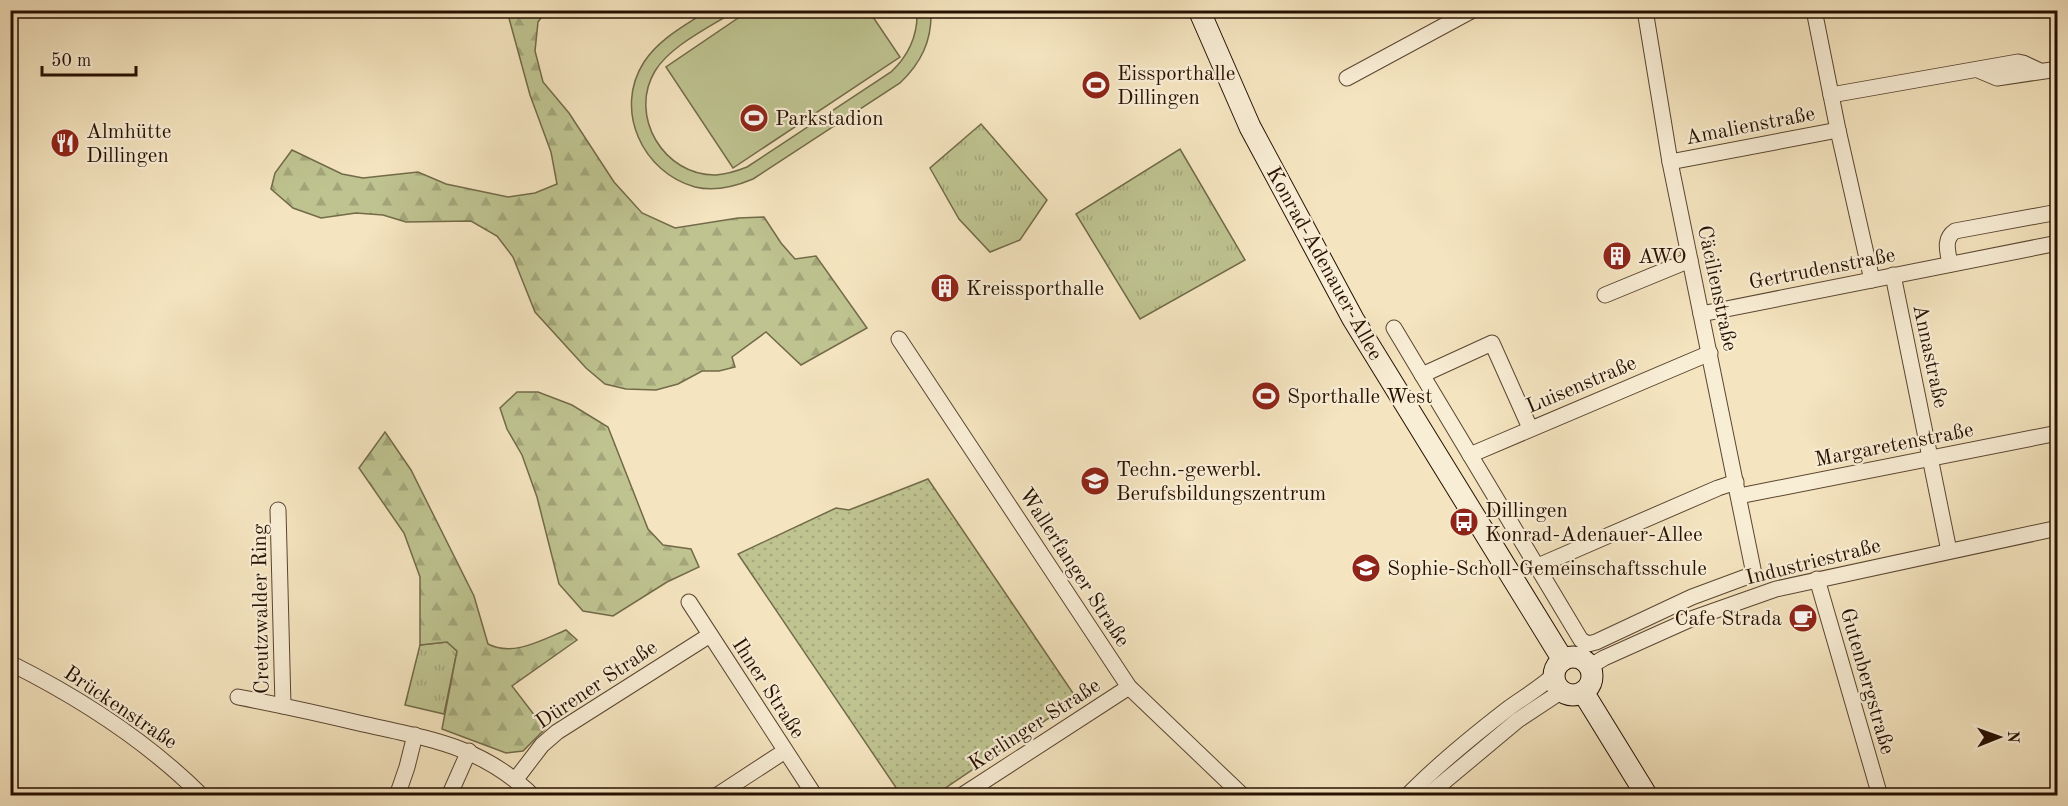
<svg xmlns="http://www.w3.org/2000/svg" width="2068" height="806" font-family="'Old Standard TT',serif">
<defs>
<pattern id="grass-tufts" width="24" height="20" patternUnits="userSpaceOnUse" patternTransform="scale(1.5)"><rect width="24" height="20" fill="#bec390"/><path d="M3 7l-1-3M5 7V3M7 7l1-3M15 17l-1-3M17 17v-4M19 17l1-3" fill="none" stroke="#a3a67a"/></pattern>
<pattern id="forest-firs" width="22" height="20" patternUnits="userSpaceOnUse" patternTransform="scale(1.5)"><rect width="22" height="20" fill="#bec390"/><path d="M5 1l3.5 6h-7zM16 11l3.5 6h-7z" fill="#a3a67a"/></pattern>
<pattern id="garden-dots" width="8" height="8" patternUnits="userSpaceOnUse" patternTransform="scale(1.5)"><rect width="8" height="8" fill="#bec390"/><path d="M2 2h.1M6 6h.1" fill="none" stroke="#a3a67a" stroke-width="1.8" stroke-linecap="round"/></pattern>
</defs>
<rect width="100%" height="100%" fill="#f4e4bf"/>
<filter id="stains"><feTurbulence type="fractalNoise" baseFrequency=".00333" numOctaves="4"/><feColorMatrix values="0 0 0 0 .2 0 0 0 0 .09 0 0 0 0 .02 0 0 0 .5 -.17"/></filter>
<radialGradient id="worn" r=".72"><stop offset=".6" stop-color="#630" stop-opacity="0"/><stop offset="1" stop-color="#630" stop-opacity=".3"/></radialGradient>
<g fill="url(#grass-tufts)" stroke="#726a48" stroke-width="1.5">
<polygon points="981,124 1047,200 1020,240 990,252 959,219 930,168"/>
<polygon points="1180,149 1245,260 1140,319 1076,214"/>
<polygon points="447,642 457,651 444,714 405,705 420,645"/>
</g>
<g fill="url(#forest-firs)" stroke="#726a48" stroke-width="1.5">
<polygon points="507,11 546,11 538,22 535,51 543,82 569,113 614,182 642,213 675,228 738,218 764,217 781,243 795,259 816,256 867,328 801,365 766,332 732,357 735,367 719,371 702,371 678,384 656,390 626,389 605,384 586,368 535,312 513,257 497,236 471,221 406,222 383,215 356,213 321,218 293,208 271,189 275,173 292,150 342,174 363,178 418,172 446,184 508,197 535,193 557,184 551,152 530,95"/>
<polygon points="517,392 538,392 572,405 608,427 648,529 663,545 691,549 699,567 667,582 613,616 583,611 559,584 537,497 522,455 507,429 500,408"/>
<path d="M385,432L411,470L474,596L488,644C513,657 542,640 566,630L577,640L512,686L545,729L523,751L506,753L442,729L457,651L447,642L420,645V577L404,533L359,468Z"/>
</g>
<polygon fill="url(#garden-dots)" stroke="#726a48" stroke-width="1.5" points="928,479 1077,699 935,795 901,795 738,554 836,508 849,510"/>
<g fill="#bec390" stroke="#726a48" stroke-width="1.5">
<polygon points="750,10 869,11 900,57 733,168 666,67"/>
<path d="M707,11H735C710,27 671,45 655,71C628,116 664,176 716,175C727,174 737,171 747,167L891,72C909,55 918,36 917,11H931C932,41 921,63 900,83L753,179C734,187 715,192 695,187C643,173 613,110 644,62C659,39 684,26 707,11Z"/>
</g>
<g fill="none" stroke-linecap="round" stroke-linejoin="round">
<g stroke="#5a4530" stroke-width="17">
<g id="street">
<polyline points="1814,10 1838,130 1872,280"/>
<polyline points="1978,70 1997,78 2058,69"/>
<polyline points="1347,78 1473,10"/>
<polyline points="1831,95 2018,62 2023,63 2040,71"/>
<polyline points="1670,162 1838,130"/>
<path d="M1950,264C1948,252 1943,239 1955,231L2058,212"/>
<polyline points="1893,275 1949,551"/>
<polyline points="1605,295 1690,260"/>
<polyline points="1701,314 2058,243"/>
<polyline points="1394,328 1581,640 1588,644 1596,642 1692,597 1754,574 1670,162 1645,10"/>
<polyline points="899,339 1129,687 1243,796"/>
<polyline points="1422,375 1492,343 1530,428"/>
<polyline points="1470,455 1710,353"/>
<polyline points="1739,496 2058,433"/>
<polyline points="278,510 283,706"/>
<polyline points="1538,566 1718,488 1736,482"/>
<polyline points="1817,579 1880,796"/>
<polyline points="689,602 815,796"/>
<path d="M10,663C80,698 146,740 202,796"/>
<polyline points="1589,667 1604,658 1691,619 1776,589 2058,528"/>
<path d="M238,697C280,705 321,714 363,724C430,739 482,746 533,796"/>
<polyline points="516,779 542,745 557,732 710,635"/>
<polyline points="397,796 407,767 415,735"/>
<polyline points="449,796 469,751"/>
<polyline points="716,796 785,751"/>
<polyline points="961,796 1129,687"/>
<path d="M1407,796C1438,764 1474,735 1509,708C1524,697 1540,688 1554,675"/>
<polyline points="1427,796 1518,720 1562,691"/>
</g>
</g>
<g stroke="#261001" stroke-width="23">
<g id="secondary">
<polyline points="1199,10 1250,127 1353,319 1563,660"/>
<circle cx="1573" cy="676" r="19"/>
<polyline points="1583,692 1647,796"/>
</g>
</g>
<use href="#street" stroke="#f8edd5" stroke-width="15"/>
<use href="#secondary" stroke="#f8edd5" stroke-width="21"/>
</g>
<defs>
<g id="stadium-disc" transform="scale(1.5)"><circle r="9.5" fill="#8f2418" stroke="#f8edd5"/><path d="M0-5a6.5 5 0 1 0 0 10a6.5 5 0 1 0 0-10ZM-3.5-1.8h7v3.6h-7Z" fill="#fff"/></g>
<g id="restaurant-disc" transform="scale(1.5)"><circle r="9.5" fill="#8f2418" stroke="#f8edd5"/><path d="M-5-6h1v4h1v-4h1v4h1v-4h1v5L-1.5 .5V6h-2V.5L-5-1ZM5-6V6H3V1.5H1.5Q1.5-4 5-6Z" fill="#fff"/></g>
<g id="building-disc" transform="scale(1.5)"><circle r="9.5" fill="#8f2418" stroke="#f8edd5"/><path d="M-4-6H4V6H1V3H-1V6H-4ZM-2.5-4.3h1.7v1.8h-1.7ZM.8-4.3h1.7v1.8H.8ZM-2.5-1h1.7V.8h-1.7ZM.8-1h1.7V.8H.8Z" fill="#fff"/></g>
<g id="school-disc" transform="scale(1.5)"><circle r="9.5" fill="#8f2418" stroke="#f8edd5"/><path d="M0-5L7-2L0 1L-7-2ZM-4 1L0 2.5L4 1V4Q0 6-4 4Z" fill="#fff"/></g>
<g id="bus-disc" transform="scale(1.5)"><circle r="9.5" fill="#8f2418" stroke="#f8edd5"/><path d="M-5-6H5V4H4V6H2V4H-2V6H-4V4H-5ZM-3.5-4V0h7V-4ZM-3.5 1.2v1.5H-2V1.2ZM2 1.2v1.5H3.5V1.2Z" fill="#fff"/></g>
<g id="cafe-disc" transform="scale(1.5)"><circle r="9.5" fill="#8f2418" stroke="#f8edd5"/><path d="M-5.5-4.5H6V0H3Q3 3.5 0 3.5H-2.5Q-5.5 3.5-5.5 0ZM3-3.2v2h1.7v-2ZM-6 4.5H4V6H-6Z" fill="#fff"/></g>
</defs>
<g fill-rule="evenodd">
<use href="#stadium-disc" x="1096" y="85"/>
<use href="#stadium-disc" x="754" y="118"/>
<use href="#restaurant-disc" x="65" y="143"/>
<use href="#building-disc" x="1617" y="256"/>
<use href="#building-disc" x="945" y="288"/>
<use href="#stadium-disc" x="1266" y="396"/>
<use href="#school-disc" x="1095" y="481"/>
<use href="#bus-disc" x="1464" y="522"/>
<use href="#school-disc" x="1366" y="568"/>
<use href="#cafe-disc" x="1803" y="618"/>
</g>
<g text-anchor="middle" stroke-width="4.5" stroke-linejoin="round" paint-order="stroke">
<g font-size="21" fill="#261001" stroke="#f8edd5" text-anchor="start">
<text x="1117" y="80">Eissporthalle<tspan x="1117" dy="24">Dillingen</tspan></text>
<text x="775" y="125">Parkstadion</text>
<text x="86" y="138">Almhütte<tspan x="86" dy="24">Dillingen</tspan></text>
<text x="1638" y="263">AWO</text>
<text x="966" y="295">Kreissporthalle</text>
<text x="1287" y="403">Sporthalle West</text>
<text x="1116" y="476">Techn.-gewerbl.<tspan x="1116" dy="24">Berufsbildungszentrum</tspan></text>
<text x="1485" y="517">Dillingen<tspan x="1485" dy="24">Konrad-Adenauer-Allee</tspan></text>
<text x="1387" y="575">Sophie-Scholl-Gemeinschaftsschule</text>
<text x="1782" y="625" text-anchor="end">Cafe Strada</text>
</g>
<g font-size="21" fill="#261001" stroke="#f8edd5">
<text transform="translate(1750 125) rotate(-11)" y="7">Amalienstraße</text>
<text transform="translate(1325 263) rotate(61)" y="7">Konrad-Adenauer-Allee</text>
<text transform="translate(1822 268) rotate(-11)" y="7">Gertrudenstraße</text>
<text transform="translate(1718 288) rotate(78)" y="7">Cäcilienstraße</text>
<text transform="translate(1931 356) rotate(78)" y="7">Annastraße</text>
<text transform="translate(1581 384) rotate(-23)" y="7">Luisenstraße</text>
<text transform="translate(1894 444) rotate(-11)" y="7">Margaretenstraße</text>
<text transform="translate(1813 561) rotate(-14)" y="7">Industriestraße</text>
<text transform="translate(1075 567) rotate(57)" y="7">Wallerfanger Straße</text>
<text transform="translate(260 609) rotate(-91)" y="7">Creutzwalder Ring</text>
<text transform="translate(1868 681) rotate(74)" y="7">Gutenbergstraße</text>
<text transform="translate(596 684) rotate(-34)" y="7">Dürener Straße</text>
<text transform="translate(769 688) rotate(57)" y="7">Ihner Straße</text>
<text transform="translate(121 707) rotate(34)" y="7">Brückenstraße</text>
<text transform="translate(1034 724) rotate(-33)" y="7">Kerlinger Straße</text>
</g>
</g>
<rect width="2068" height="806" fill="none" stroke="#f4e4bf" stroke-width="36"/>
<rect x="12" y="12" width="2044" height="782" fill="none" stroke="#261001" stroke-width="3"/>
<rect x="18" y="18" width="2032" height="770" fill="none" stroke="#261001" stroke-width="1.5"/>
<g transform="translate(1999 737) rotate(89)" stroke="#f8edd5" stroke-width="4.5" paint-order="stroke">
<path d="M0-4.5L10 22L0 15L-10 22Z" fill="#261001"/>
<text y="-9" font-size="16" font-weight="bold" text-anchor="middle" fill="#261001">N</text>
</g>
<path d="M42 66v9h94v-9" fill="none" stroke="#261001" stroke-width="3"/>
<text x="51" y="66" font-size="18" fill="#261001" stroke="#f8edd5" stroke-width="4.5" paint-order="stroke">50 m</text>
<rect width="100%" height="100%" filter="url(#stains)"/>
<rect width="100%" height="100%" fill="url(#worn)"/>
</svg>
